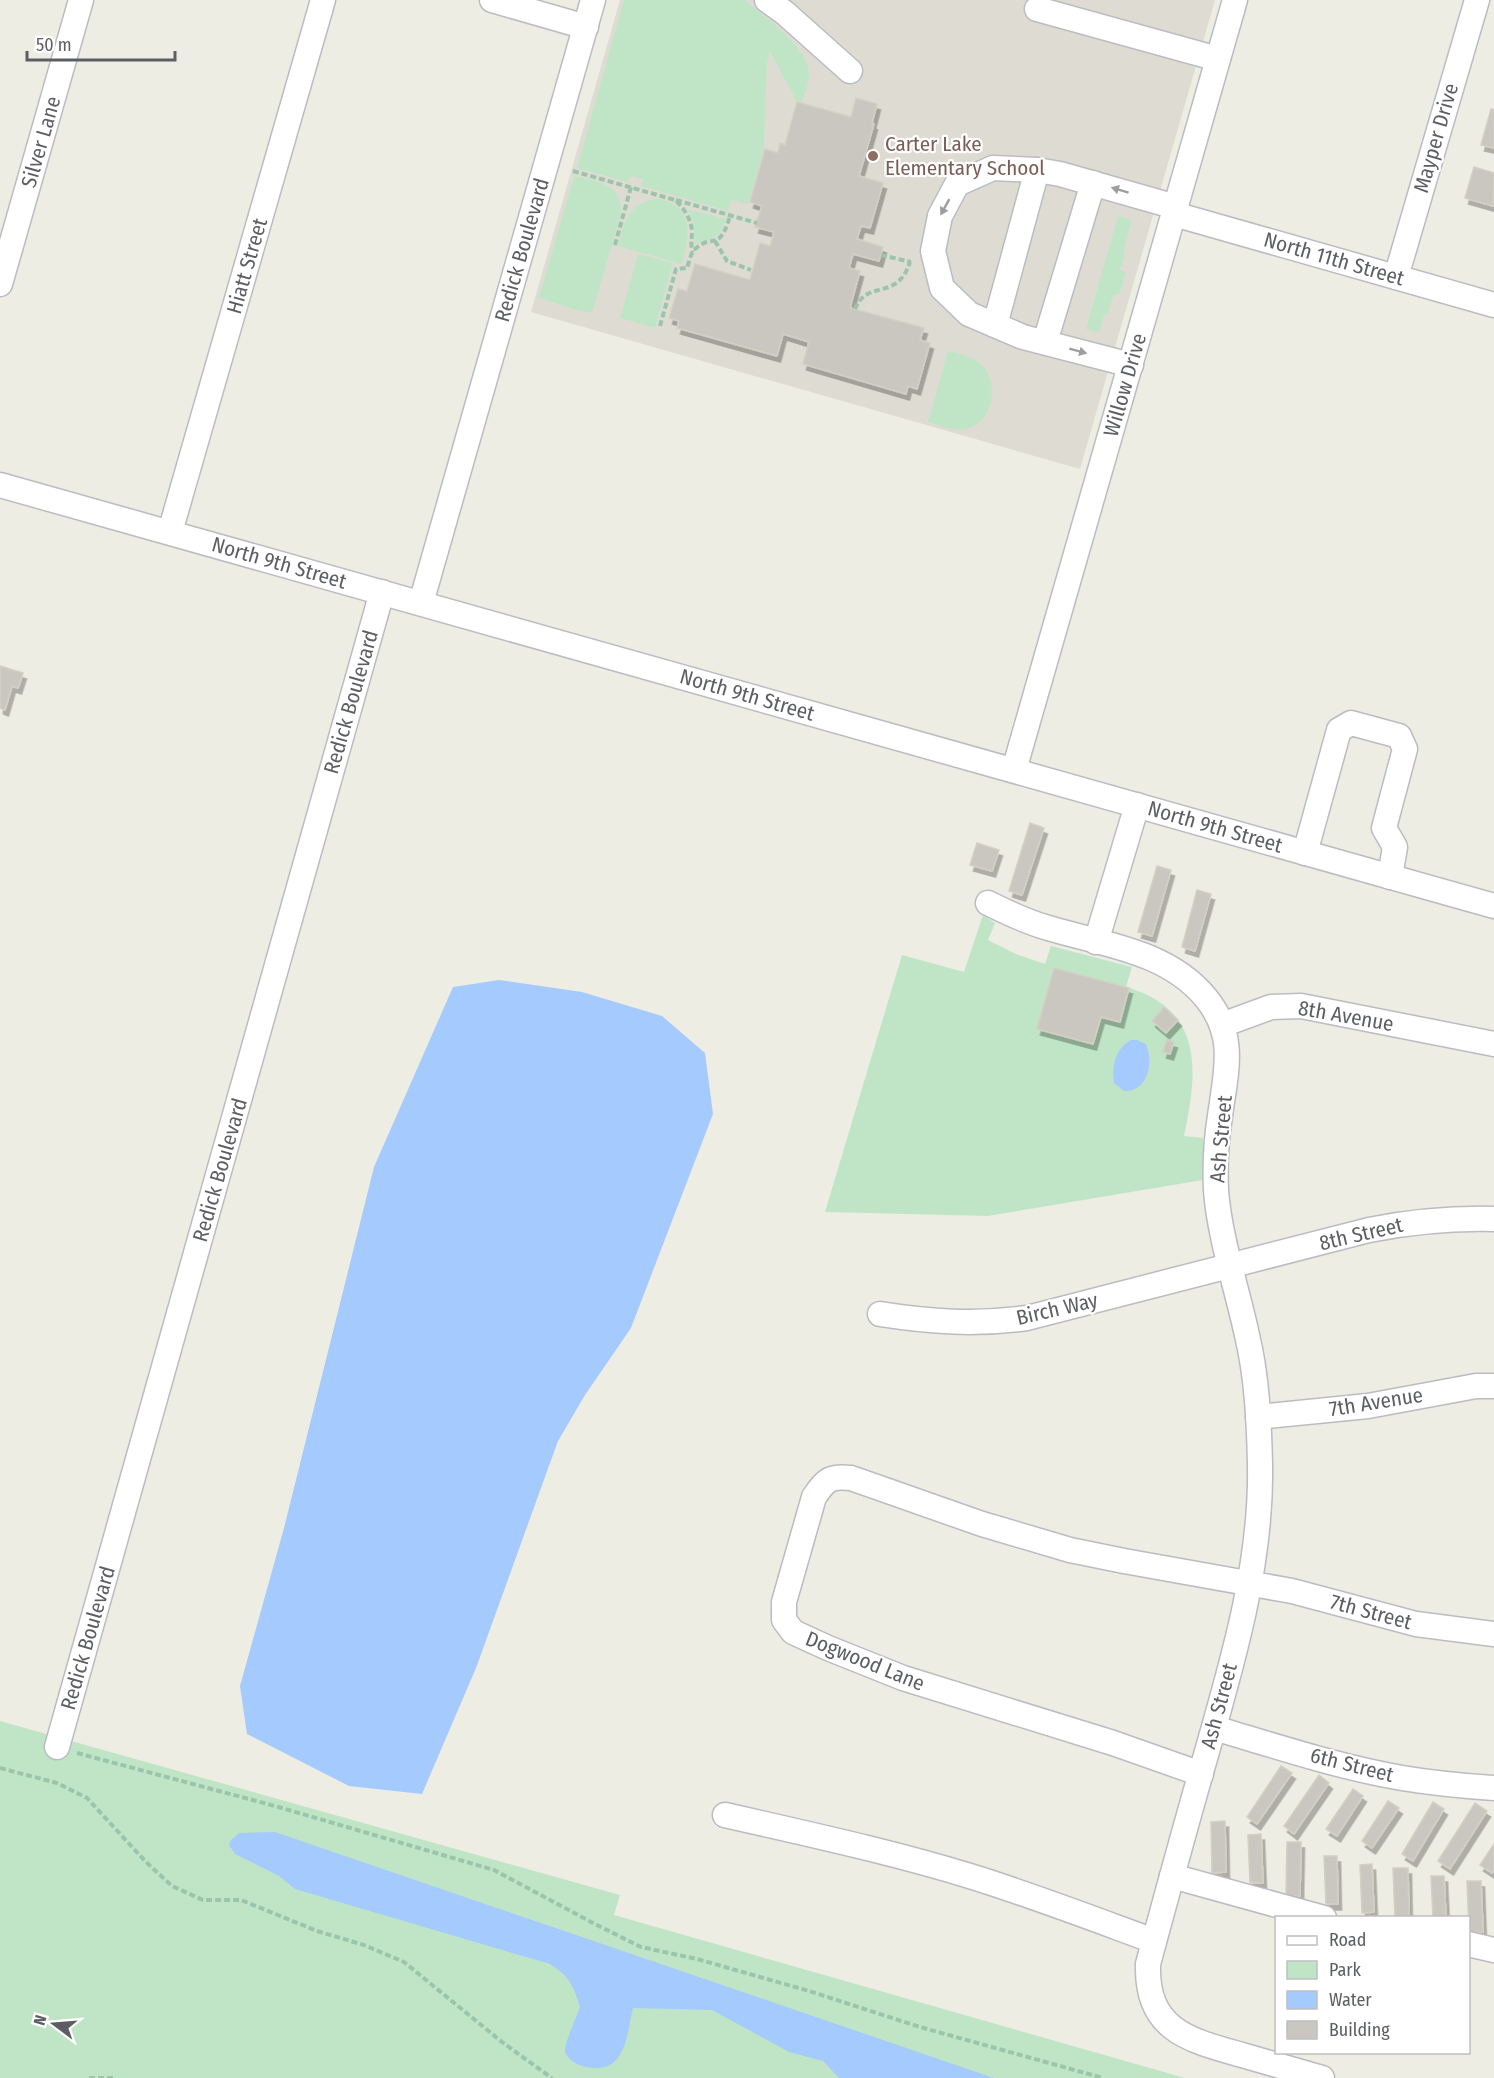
<svg xmlns="http://www.w3.org/2000/svg" width="1494" height="2078" font-family="'Fira Sans Condensed',sans-serif">
<defs>
<filter id="shadow"><feDropShadow dx="3.5" dy="6" stdDeviation="0" flood-color="#0004"/></filter>
</defs>
<rect width="100%" height="100%" fill="#eeede3"/>
<polygon fill="#dedcd2" points="620,0 1215,0 1080,469 531,312"/>
<g fill="#c0e5c6">
<path d="M624,0H745C763,16 811,49 809,76C809,85 804,95 801,103L797,102L770,52L767,63L764,149L748,204L731,200L728,211L641,186L643,179L631,176L628,182L577,168Z"/>
<path d="M574,176C597,182 623,183 621,214L592,313L573,309L539,298Z"/>
<path d="M659,199C696,207 689,236 682,264L618,246C625,221 628,201 659,199Z"/>
<path d="M687,209L726,219C721,239 713,238 695,244L693,221Z"/>
<polygon points="1118,216 1132,220 1123,253 1125,254 1120,270 1126,272 1119,295 1114,294 1107,315 1104,315 1099,332 1086,329"/>
<polygon points="638,254 673,263 655,328 620,318"/>
<path d="M948,351C960,354 974,356 982,365C1000,384 993,425 964,429C952,431 939,425 928,422Z"/>
<path d="M983,915L995,923L988,940L1016,954L1045,964L1051,946L1132,967L1126,987C1204,1009 1198,1071 1184,1136L1203,1138V1180L988,1216L825,1212L902,955L964,972Z"/>
<polygon points="0,1721 620,1895 614,1915 1185,2078 0,2078"/>
</g>
<g fill="#a5cafd">
<polygon points="499,980 582,992 662,1016 705,1053 713,1114 631,1328 585,1395 558,1441 476,1668 422,1794 349,1786 247,1734 240,1686 284,1528 374,1167 453,987"/>
<path d="M1131,1040H1137L1146,1044C1154,1062 1148,1092 1124,1091L1114,1083C1111,1066 1116,1048 1131,1040Z"/>
<path d="M275,1832L994,2078H839L823,2061L789,2052L712,2010L633,2008C626,2037 626,2078 582,2066C575,2064 567,2059 565,2051C564,2044 577,2016 580,2007C573,1985 570,1977 550,1964L295,1889L279,1876L235,1854L229,1845L231,1840L239,1833Z"/>
</g>
<g fill="#cac7c1" stroke="#d2d0c2" stroke-width="1.5" filter="url(#shadow)">
<polygon points="856,98 877,104 872,123 874,124 859,176 883,183 870,228 861,226 857,239 883,247 879,261 853,254 849,268 860,271 850,308 924,328 920,340 930,343 917,389 908,386 906,394 803,364 809,342 783,334 777,356 677,328 679,321 669,318 678,289 687,291 695,264 750,280 760,243 770,246 774,232 755,227 762,206 750,202 765,149 778,153 780,143 785,145 797,102 851,117"/>
<polygon points="1491,109 1494,110 1494,148 1481,145"/>
<polygon points="1474,167 1494,173 1493,206 1465,198"/>
<polygon points="0,666 23,673 18,688 12,686 5,710 0,708"/>
<polygon points="1030,823 1044,828 1022,895 1009,891"/>
<polygon points="977,843 999,850 992,871 970,865"/>
<polygon points="1157,866 1171,870 1152,936 1138,932"/>
<polygon points="1197,890 1211,894 1195,951 1182,947"/>
<polygon points="1054,968 1129,988 1120,1022 1101,1017 1093,1044 1037,1029"/>
<polygon points="1164,1007 1178,1020 1166,1033 1152,1021"/>
<polygon points="1167,1040 1174,1042 1170,1054 1163,1052"/>
<polygon points="1281,1766 1292,1773 1257,1824 1247,1817"/>
<polygon points="1319,1775 1329,1783 1294,1834 1284,1826"/>
<polygon points="1353,1789 1363,1796 1337,1836 1326,1829"/>
<polygon points="1388,1801 1399,1808 1372,1848 1362,1841"/>
<polygon points="1433,1802 1444,1809 1413,1861 1402,1854"/>
<polygon points="1475,1803 1487,1811 1450,1869 1438,1861"/>
<polygon points="1225,1821 1226,1872 1212,1873 1211,1822"/>
<polygon points="1261,1834 1263,1883 1250,1883 1248,1835"/>
<polygon points="1287,1842 1301,1842 1300,1896 1286,1896"/>
<polygon points="1494,1844 1494,1870 1492,1873 1480,1865"/>
<polygon points="1324,1856 1337,1856 1338,1904 1326,1904"/>
<polygon points="1372,1864 1374,1912 1362,1913 1360,1865"/>
<polygon points="1393,1868 1408,1868 1409,1918 1395,1918"/>
<polygon points="1431,1876 1444,1876 1446,1918 1433,1918"/>
<polygon points="1467,1881 1481,1881 1483,1932 1469,1933"/>
</g>
<g fill="none" stroke-linecap="round" stroke-linejoin="round">
<g stroke="#bbbcc2" stroke-width="27">
<g id="minor">
<polyline points="492,0 586,27"/>
<polyline points="767,0 785,13 850,71"/>
<polyline points="1037,9 1218,59"/>
<polyline points="1174,214 1494,305"/>
<polyline points="1396,277 1477,0"/>
<polyline points="0,284 81,0"/>
<polyline points="995,325 1037,170"/>
<polyline points="1045,342 1093,183"/>
<polyline points="1131,365 1023,337 969,314 942,288 933,251 940,216 957,184 993,168 1037,170 1060,174 1176,207"/>
<polyline points="0,485 1494,906"/>
<polyline points="170,532 323,0"/>
<polyline points="421,603 593,0"/>
<polyline points="1014,770 1235,0"/>
<polyline points="1305,853 1339,730 1351,723 1399,736 1405,749 1384,828 1395,847 1390,877"/>
<path d="M988,903C1006,912 1025,921 1045,927C1100,944 1167,950 1206,998C1237,1036 1226,1071 1220,1116C1216,1140 1215,1165 1216,1190C1219,1235 1237,1289 1247,1335C1257,1377 1259,1421 1260,1464C1262,1563 1233,1661 1206,1755C1186,1824 1167,1894 1148,1964C1146,2030 1188,2040 1242,2055C1269,2063 1295,2070 1322,2078"/>
<polyline points="1096,942 1137,805"/>
<polyline points="1222,1025 1271,1007 1301,1006 1494,1044"/>
<path d="M880,1314C931,1322 975,1325 1027,1318L1369,1230C1410,1222 1451,1218 1494,1219"/>
<polyline points="1258,1417 1368,1406 1476,1386 1494,1386"/>
<path d="M1214,1728C1276,1746 1338,1767 1402,1778C1432,1783 1463,1786 1494,1788"/>
<polyline points="57,1747 382,592"/>
<path d="M1201,1774L1113,1743L903,1678L828,1648L793,1632L784,1620V1602L814,1497C826,1479 830,1476 851,1478L982,1524L1070,1550L1124,1561L1292,1591L1416,1624L1494,1634"/>
<path d="M725,1815C808,1834 892,1852 973,1877C1034,1896 1094,1919 1154,1941"/>
<polyline points="1172,1876 1324,1918"/>
<polyline points="1468,1944 1494,1950"/>
</g>
</g>
<g stroke="#9ac5ac" stroke-width="4" stroke-dasharray="6 3" stroke-linecap="butt">
<path d="M573,171L675,200C684,208 691,219 692,231C692,239 690,244 693,252"/>
<polyline points="676,200 757,223"/>
<polyline points="715,241 727,261 751,270"/>
<polyline points="615,245 631,187"/>
<polyline points="881,255 911,262"/>
<path d="M855,309C868,278 897,302 910,262"/>
<path d="M660,326L676,269L687,268C689,263 690,255 694,250C712,232 719,254 730,216"/>
<polyline points="77,1753 275,1806 494,1870 593,1923 641,1947 697,1959 809,1991 920,2027 1103,2078"/>
<polyline points="0,1768 57,1783 87,1798 146,1862 172,1886 203,1900 241,1900 317,1931 364,1945 404,1962 502,2042 552,2078"/>
<polyline points="89,2078 115,2078"/>
</g>
<use href="#minor" stroke="#fff" stroke-width="24"/>
</g>
<defs><path id="oneway-solid" d="M-6-.8H1V-3.2L6.5 0L1 3.2V.8H-6Z" transform="scale(1.5)"/></defs>
<g fill="#9d9ea2">
<use href="#oneway-solid" transform="translate(1120 190) rotate(-163)"/>
<use href="#oneway-solid" transform="translate(945 207) rotate(119)"/>
<use href="#oneway-solid" transform="translate(1078 351) rotate(15)"/>
</g>
<circle fill="#8d6e63" stroke="#fff" stroke-width="2" cx="873" cy="156" r="6"/>
<g text-anchor="middle" stroke-width="4.5" stroke-linejoin="round" paint-order="stroke">
<g font-size="21" fill="#5c5e64" stroke="#fff">
<text transform="translate(1436 138) rotate(-74)" y="7">Mayper Drive</text>
<text transform="translate(41 142) rotate(-74)" y="7">Silver Lane</text>
<text transform="translate(522 250) rotate(-74)" y="7">Redick Boulevard</text>
<text transform="translate(1334 259) rotate(16)" y="7">North 11th Street</text>
<text transform="translate(247 266) rotate(-74)" y="7">Hiatt Street</text>
<text transform="translate(1125 385) rotate(-74)" y="7">Willow Drive</text>
<text transform="translate(279 563) rotate(16)" y="7">North 9th Street</text>
<text transform="translate(747 695) rotate(16)" y="7">North 9th Street</text>
<text transform="translate(351 702) rotate(-74)" y="7">Redick Boulevard</text>
<text transform="translate(1215 827) rotate(16)" y="7">North 9th Street</text>
<text transform="translate(1346 1016) rotate(10)" y="7">8th Avenue</text>
<text transform="translate(1221 1139) rotate(-85)" y="7">Ash Street</text>
<text transform="translate(220 1170) rotate(-74)" y="7">Redick Boulevard</text>
<text transform="translate(1361 1234) rotate(-13)" y="7">8th Street</text>
<text transform="translate(1057 1309) rotate(-13)" y="7">Birch Way</text>
<text transform="translate(1376 1402) rotate(-9)" y="7">7th Avenue</text>
<text transform="translate(1371 1612) rotate(15)" y="7">7th Street</text>
<text transform="translate(88 1638) rotate(-74)" y="7">Redick Boulevard</text>
<text transform="translate(865 1661) rotate(22)" y="7">Dogwood Lane</text>
<text transform="translate(1219 1706) rotate(-75)" y="7">Ash Street</text>
<text transform="translate(1352 1765) rotate(14)" y="7">6th Street</text>
</g>
<g font-size="21" fill="#785e54" stroke="#fff" text-anchor="start">
<text x="885" y="151">Carter Lake<tspan x="885" dy="24">Elementary School</tspan></text>
</g>
</g>
<rect x="1275" y="1916" width="195" height="138" fill="#ffffff" stroke="#bebfc1" stroke-width="1.5"/>
<rect x="1287" y="1936" width="30" height="9" fill="#ffffff" stroke="#bebfc1" stroke-width="1.5"/>
<text x="1329" y="1946" font-size="18" fill="#5c5e64">Road</text>
<rect x="1287" y="1961" width="30" height="18" fill="#c0e5c6" stroke="#bebfc1" stroke-width="1.5"/>
<text x="1329" y="1976" font-size="18" fill="#5c5e64">Park</text>
<rect x="1287" y="1991" width="30" height="18" fill="#a5cafd" stroke="#bebfc1" stroke-width="1.5"/>
<text x="1329" y="2006" font-size="18" fill="#5c5e64">Water</text>
<rect x="1287" y="2021" width="30" height="18" fill="#cac7c1" stroke="#bebfc1" stroke-width="1.5"/>
<text x="1329" y="2036" font-size="18" fill="#5c5e64">Building</text>
<g transform="translate(54 2024) rotate(286)" stroke="#ffffff" stroke-width="4.5" paint-order="stroke">
<path d="M0-4.5L10 22L0 15L-10 22Z" fill="#5c5e64"/>
<text y="-9" font-size="16" font-weight="bold" text-anchor="middle" fill="#5c5e64">N</text>
</g>
<path d="M27 51v9h148v-9" fill="none" stroke="#5c5e64" stroke-width="3"/>
<text x="36" y="51" font-size="18" fill="#5c5e64" stroke="#ffffff" stroke-width="4.5" paint-order="stroke">50 m</text>
</svg>
